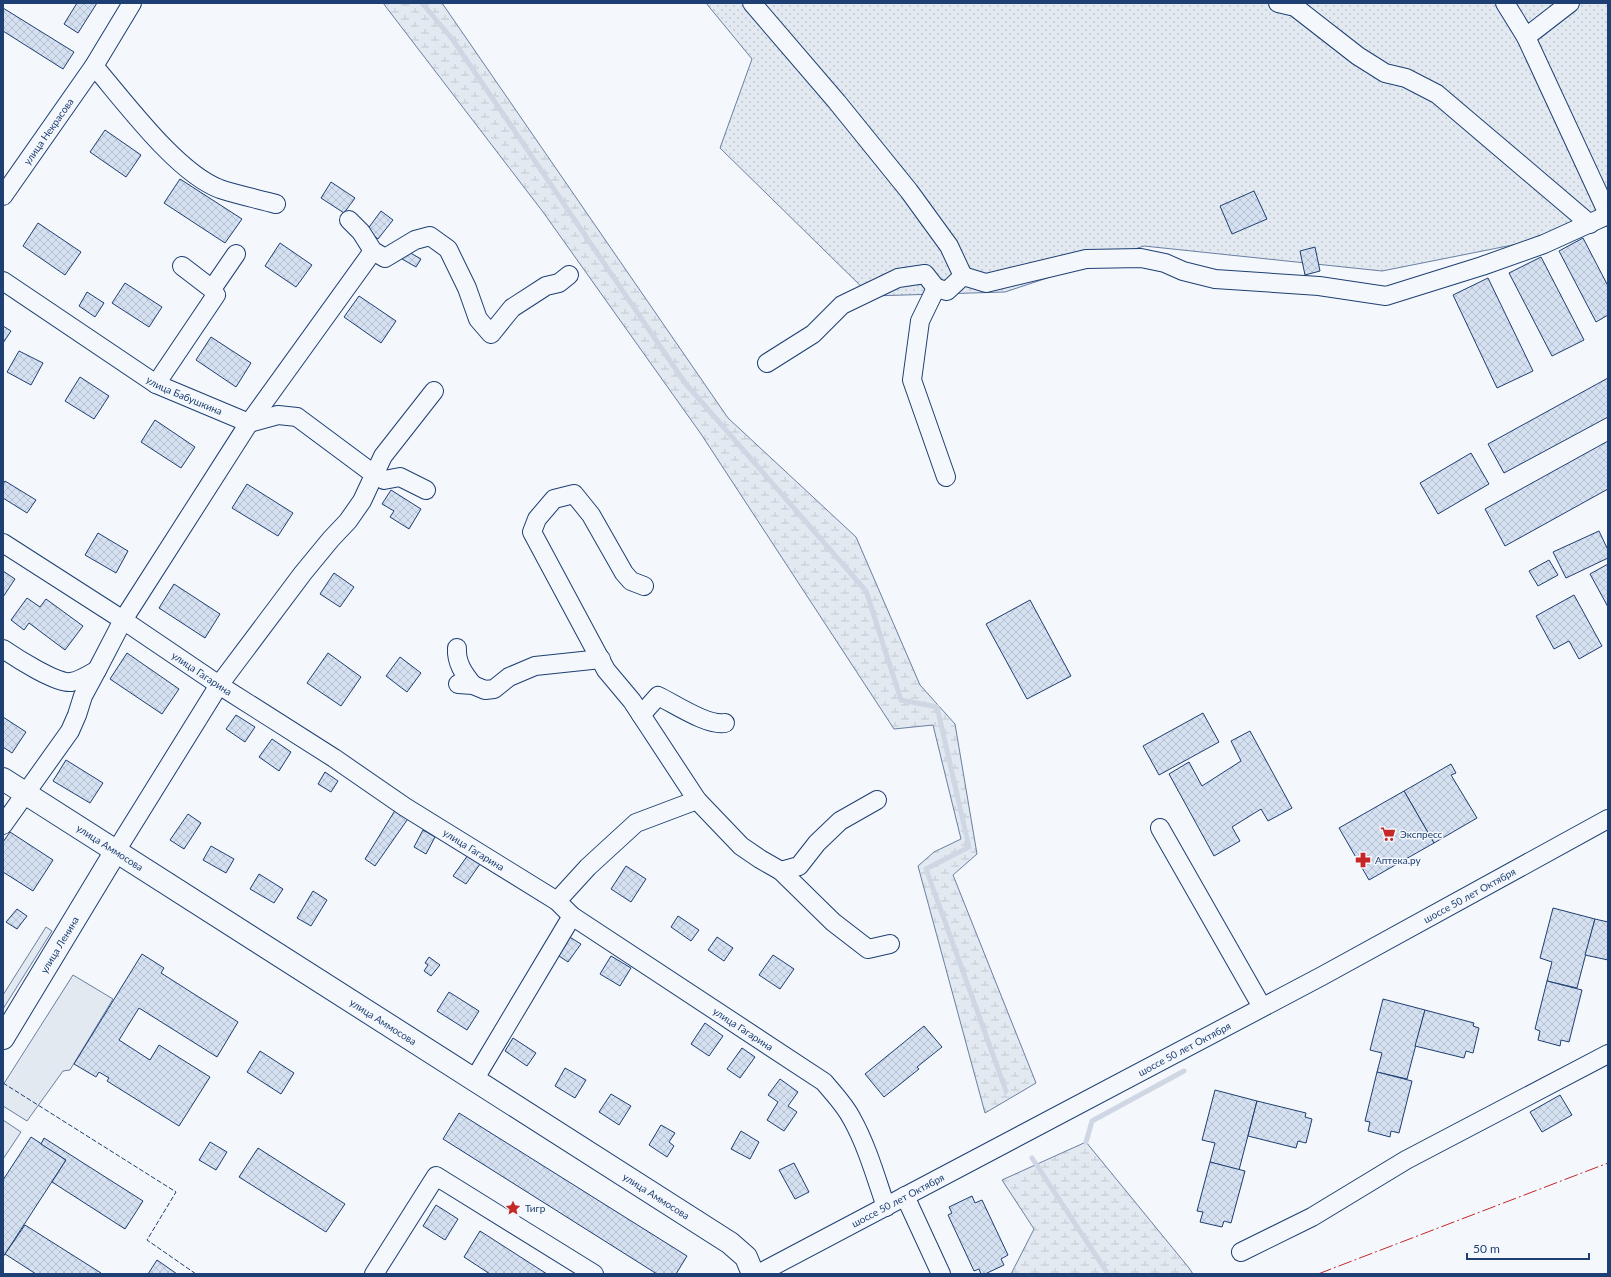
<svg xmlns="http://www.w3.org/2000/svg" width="1611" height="1277" font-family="Lato,sans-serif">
<defs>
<pattern id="wetland-marsh" width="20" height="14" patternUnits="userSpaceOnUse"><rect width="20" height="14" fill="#e3e9f0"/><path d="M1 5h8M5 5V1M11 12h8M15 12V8" fill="none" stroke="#c2c9d1"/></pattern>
<pattern id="park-dots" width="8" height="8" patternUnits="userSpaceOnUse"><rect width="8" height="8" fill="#e3e9f0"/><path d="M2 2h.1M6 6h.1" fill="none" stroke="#c2c9d1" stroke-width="1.8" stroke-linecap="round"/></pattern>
<pattern id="building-cross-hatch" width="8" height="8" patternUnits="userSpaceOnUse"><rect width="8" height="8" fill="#d5e0f0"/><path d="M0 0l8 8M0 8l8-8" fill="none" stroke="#b6c1d1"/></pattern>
</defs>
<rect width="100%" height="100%" fill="#f4f7fb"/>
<g fill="#e3e9f0" stroke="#687fa3">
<polygon points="46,927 52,931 3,1009 3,995"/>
<polygon points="73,975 113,999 70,1070 63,1071 27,1121 3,1106 3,1085"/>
<polygon points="3,1120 21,1132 3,1159"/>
</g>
<g fill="url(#wetland-marsh)" stroke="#687fa3">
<polygon points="383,3 442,3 728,418 856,537 920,685 955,724 977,854 953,875 1036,1083 985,1113 918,866 934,852 961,839 933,725 894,729 701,434 543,212"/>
<polygon points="1086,1142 1189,1268 1193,1274 1011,1274 1034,1229 1002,1180"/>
</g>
<polygon fill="url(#park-dots)" stroke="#687fa3" points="706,3 1608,3 1608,226 1382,271 1144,246 1005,292 871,296 720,148 752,59"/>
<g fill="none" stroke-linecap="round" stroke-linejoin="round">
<g stroke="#cfd7e4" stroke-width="5">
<polyline points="422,3 453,40 685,383 866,591 901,700 937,707 969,847 926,869 1006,1091"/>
<polyline points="1086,1142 1092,1121 1184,1071"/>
<polyline points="1032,1158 1108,1274"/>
</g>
</g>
<g fill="url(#building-cross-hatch)" stroke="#1d3f73">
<polygon points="77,3 97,3 78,33 64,24"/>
<polygon points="3,8 74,52 63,69 3,31"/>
<polygon points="105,130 141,155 126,177 90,152"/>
<polygon points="180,179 242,219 225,243 164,203"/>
<polygon points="331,182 355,198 344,213 321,198"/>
<polygon points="1254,191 1267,219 1232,234 1220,206"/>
<polygon points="381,211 393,220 378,239 367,230"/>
<polygon points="38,223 81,252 65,275 23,246"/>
<polygon points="1583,238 1608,286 1608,315 1596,322 1559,251"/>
<polygon points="280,243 312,265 296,287 265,266"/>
<polygon points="1315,247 1320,271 1305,275 1300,251"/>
<polygon points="407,251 421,259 416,267 402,259"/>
<polygon points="1541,257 1584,340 1552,356 1509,273"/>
<polygon points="1488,278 1533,371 1497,388 1453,295"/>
<polygon points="125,283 162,307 149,327 112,303"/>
<polygon points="87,292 104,303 95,317 79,306"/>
<polygon points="359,296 396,321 381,343 344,317"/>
<polygon points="3,326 11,331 3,343"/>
<polygon points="211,337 251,363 236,387 196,360"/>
<polygon points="19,351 43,363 31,385 7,372"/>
<polygon points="80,377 109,396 94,419 65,401"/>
<polygon points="1608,378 1608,417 1504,473 1488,444"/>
<polygon points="155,420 195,447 181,468 141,442"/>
<polygon points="1608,441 1608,489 1505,546 1485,509"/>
<polygon points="1471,453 1489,484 1438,514 1420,483"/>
<polygon points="5,481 36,500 27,513 3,498 3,484"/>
<polygon points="247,484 293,513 278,536 232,508"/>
<polygon points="391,490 421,509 409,529 390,517 394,511 382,504"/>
<polygon points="1599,531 1608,550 1608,558 1566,578 1553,552"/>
<polygon points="98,533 128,551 116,573 85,555"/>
<polygon points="1549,560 1558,575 1538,586 1529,571"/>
<polygon points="1608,564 1608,607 1590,574"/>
<polygon points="3,571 15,579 3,597"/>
<polygon points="334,573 354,587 340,607 320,594"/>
<polygon points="174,584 220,614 205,638 159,608"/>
<polygon points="1574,595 1602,646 1579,659 1569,641 1554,649 1536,616"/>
<polygon points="27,598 40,607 46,599 83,626 65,650 29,623 24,630 11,620"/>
<polygon points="1030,600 1071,676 1027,699 986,624"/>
<polygon points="127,653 179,689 162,714 110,679"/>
<polygon points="328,653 361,677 341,706 307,683"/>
<polygon points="400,657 421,673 407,692 386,676"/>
<polygon points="1203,713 1219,742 1159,775 1143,746"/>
<polygon points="236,715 255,727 245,742 226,729"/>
<polygon points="3,717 26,732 12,753 3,747"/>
<polygon points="1250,731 1292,808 1268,821 1261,809 1232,827 1240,841 1214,856 1169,774 1189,762 1202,786 1241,761 1231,741"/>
<polygon points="272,739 291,752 279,771 259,757"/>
<polygon points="66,760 103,783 90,803 53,781"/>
<polygon points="1451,764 1456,773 1451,775 1477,818 1434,843 1404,791"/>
<polygon points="325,772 338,781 331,792 318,784"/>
<polygon points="1404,791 1434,843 1369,880 1339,828"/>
<polygon points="399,804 412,813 375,866 365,859"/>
<polygon points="188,814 201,823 184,849 170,840"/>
<polygon points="423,830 435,837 426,854 414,847"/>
<polygon points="10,832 53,860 33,891 3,872 3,842"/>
<polygon points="211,846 234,859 226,873 203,860"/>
<polygon points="468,855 480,864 466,884 453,876"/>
<polygon points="626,866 646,879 631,902 611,889"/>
<polygon points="259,874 283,889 274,903 250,889"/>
<polygon points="313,891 327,900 311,926 297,918"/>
<polygon points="1553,908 1595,919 1577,988 1547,981 1552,962 1540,958"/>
<polygon points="17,909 27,916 17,929 6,922"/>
<polygon points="678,916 699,930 691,941 671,927"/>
<polygon points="1595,919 1608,922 1608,960 1585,955"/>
<polygon points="568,936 581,944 568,962 556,954"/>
<polygon points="717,937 733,948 724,961 708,950"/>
<polygon points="142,954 164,968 161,973 238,1022 217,1057 139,1008 119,1040 150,1060 159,1045 210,1077 179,1126 107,1081 109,1078 99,1072 96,1077 74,1064"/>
<polygon points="773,955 794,969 780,989 759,975"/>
<polygon points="611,956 631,968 620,986 600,974"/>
<polygon points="429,957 440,965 431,976 424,971 428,965 425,963"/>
<polygon points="1547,981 1582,990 1569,1042 1561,1040 1560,1046 1538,1040 1540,1031 1535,1029"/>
<polygon points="449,992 479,1011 467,1030 437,1011"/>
<polygon points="1383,999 1425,1010 1407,1079 1377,1072 1382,1053 1370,1050"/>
<polygon points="1425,1010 1474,1023 1473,1026 1479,1028 1473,1053 1466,1051 1464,1058 1415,1046"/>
<polygon points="705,1023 723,1036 709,1056 691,1044"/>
<polygon points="924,1026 942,1047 917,1067 919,1069 884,1097 865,1074"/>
<polygon points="513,1038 536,1053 527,1066 505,1051"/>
<polygon points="742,1048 755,1057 740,1078 727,1069"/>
<polygon points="260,1051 294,1073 281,1094 247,1072"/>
<polygon points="565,1068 586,1080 575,1098 555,1086"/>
<polygon points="1377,1072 1412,1081 1399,1133 1391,1131 1390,1137 1368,1131 1370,1122 1365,1121"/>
<polygon points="780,1079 798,1092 788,1106 797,1112 784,1131 767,1120 778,1102 768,1095"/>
<polygon points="1215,1090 1257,1101 1239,1170 1210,1162 1215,1143 1202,1140"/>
<polygon points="611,1094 631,1106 619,1125 599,1112"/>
<polygon points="1560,1095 1572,1115 1542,1132 1530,1112"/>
<polygon points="1257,1101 1306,1113 1305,1117 1312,1119 1306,1143 1298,1141 1296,1148 1248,1136"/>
<polygon points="459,1113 687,1256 676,1274 657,1274 443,1139"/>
<polygon points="661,1125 675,1133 669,1142 674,1146 667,1157 649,1145"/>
<polygon points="741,1131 759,1142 750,1159 731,1149"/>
<polygon points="31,1137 66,1160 3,1257 3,1180"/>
<polygon points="44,1138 143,1201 125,1229 52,1182 66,1160 41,1144"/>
<polygon points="210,1142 227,1152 216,1170 199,1160"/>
<polygon points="258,1148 345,1204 326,1232 239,1177"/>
<polygon points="1210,1162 1245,1171 1231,1223 1224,1221 1222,1227 1200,1222 1203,1212 1197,1211"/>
<polygon points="794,1163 809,1192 795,1199 779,1170"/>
<polygon points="972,1196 975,1203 982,1200 1008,1255 1001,1259 1004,1265 985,1274 981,1274 979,1269 974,1271 948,1215 952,1213 949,1207"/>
<polygon points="436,1205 458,1219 445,1240 423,1226"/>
<polygon points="25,1225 101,1273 100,1274 36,1274 5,1254"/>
<polygon points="480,1231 547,1274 490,1274 464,1257"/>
<polygon points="157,1260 177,1274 148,1274"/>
</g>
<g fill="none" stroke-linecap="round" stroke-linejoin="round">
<g stroke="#1d3f73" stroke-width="20">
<g id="minor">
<polyline points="752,3 837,102 909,191 949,246 963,276"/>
<polyline points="1278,3 1295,7 1358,56 1385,73 1406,78 1437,94 1590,224"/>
<polyline points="1505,3 1526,37 1608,214"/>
<polyline points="1526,37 1570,3"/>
<path d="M94,66C125,102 177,173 220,189C238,195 258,199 276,204"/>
<path id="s1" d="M3,196L94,66L132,3"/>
<polyline points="349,220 361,232 373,251 385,258 415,240 430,236 448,249 467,288 478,319 491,334 512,308 546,286 559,283 569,275"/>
<polyline points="182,266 212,289"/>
<path id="s2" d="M3,281L156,384L249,423L278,415L297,417L375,475L384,480L400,477L426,490"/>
<polyline points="767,363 813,334 842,305 898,278 925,274 936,288"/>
<polyline points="156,384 216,295 212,289 236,254"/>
<polyline points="946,477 912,380 920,321 936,288 947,291 963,276 986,283 1086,259 1141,258 1165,263 1183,271 1215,279 1319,286 1386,296 1482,266 1544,244 1608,215"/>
<path id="s3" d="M3,543L123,620L219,685L334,758L405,807L557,901L572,916L824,1082C834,1094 845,1105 852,1119C867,1146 876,1178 886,1207"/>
<polyline points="644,586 631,581 624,573 591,515 574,494 554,499 537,519 532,532 606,670 632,701 697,800 741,846 760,859 781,871 833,922 868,949 890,944"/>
<path d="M457,648C456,663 464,674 473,685"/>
<path d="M3,649C16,658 57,684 71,682C79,681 90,674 97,670"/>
<polyline points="458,684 473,685 485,690 494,689 509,677 535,666 601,659"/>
<path d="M641,715L658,696C675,704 707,726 725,723"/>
<polyline points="3,825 70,731 77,715 83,696 97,670 123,620 249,423 373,251"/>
<polyline points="1160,828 1262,1007"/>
<polyline points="116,851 219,685 303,573 331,539 348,521 362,501 383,456 434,391"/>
<polyline points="781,871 799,866 817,843 840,821 877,800"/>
<polyline points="557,901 588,867 636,823 697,800"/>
<polyline points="474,1080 572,916"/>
<polyline points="905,1196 941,1274"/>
<polyline points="1241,1252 1312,1217 1406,1160 1608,1054"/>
<polyline points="374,1274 436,1176 594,1274"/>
<path id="s4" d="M758,1274L1322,976L1608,819"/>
</g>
</g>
<g stroke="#1d3f73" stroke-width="24">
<g id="major">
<path id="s5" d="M3,779L730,1243L746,1257L753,1274"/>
<path id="s6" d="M3,1038L116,851"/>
</g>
</g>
<use href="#minor" stroke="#f4f7fb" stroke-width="18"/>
<use href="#major" stroke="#f4f7fb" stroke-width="22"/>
<polyline stroke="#1d3f73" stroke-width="1" stroke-dasharray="5 2" stroke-linecap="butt" points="3,1083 176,1192 147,1240 196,1274"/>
<polyline stroke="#c62828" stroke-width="1" stroke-dasharray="14 3 2 3" stroke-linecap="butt" points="1318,1274 1608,1163"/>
</g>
<defs>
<g id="supermarket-bare" transform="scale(1.2)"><path d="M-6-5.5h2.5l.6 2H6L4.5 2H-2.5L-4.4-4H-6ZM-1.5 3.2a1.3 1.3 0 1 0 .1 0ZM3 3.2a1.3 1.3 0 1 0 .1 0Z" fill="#c62828" stroke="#f4f7fb" stroke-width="2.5" paint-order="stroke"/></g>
<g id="pharmacy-bare" transform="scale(1.2)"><path d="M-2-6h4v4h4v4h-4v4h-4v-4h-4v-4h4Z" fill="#c62828" stroke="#f4f7fb" stroke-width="2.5" paint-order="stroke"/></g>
<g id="sight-bare" transform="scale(1.2)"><path d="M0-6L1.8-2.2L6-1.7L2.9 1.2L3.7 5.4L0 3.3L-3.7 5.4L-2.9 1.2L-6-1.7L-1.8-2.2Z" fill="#c62828" stroke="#f4f7fb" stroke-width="2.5" paint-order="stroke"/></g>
</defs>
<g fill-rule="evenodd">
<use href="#supermarket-bare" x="1388" y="834"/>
<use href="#pharmacy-bare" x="1363" y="860"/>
<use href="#sight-bare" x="513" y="1208"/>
</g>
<g text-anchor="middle" stroke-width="3" stroke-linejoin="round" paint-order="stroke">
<g font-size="10" fill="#1d3f73" stroke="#f4f7fb">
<text dy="4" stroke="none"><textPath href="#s1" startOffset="79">улица Некрасова</textPath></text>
<text dy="4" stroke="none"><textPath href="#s2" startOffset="215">улица Бабушкина</textPath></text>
<text dy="4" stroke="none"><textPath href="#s3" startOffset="238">улица Гагарина</textPath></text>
<text dy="4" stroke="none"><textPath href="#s5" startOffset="127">улица Аммосова</textPath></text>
<text dy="4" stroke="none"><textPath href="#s3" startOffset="562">улица Гагарина</textPath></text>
<text dy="4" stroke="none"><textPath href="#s4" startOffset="806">шоссе 50 лет Октября</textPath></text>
<text dy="4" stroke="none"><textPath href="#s6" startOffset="109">улица Ленина</textPath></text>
<text dy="4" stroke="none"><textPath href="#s5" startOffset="451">улица Аммосова</textPath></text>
<text dy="4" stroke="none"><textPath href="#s3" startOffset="886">улица Гагарина</textPath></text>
<text dy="4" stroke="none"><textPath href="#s4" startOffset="482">шоссе 50 лет Октября</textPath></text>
<text dy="4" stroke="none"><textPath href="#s5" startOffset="775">улица Аммосова</textPath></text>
<text dy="4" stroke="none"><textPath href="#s4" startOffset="158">шоссе 50 лет Октября</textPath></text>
</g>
<g font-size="10" fill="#1d3f73" stroke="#f4f7fb" text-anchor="start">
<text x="1400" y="838">Экспресс</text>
<text x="1375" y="864">Аптека.ру</text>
<text x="525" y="1212">Тигр</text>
</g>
</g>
<rect width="1611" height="1277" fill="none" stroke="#1d3f73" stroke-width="8"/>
<path d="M1467 1253v6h122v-6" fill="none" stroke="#1d3f73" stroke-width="2"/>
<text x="1473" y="1253" font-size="12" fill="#1d3f73" stroke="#f4f7fb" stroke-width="3" paint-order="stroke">50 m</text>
</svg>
